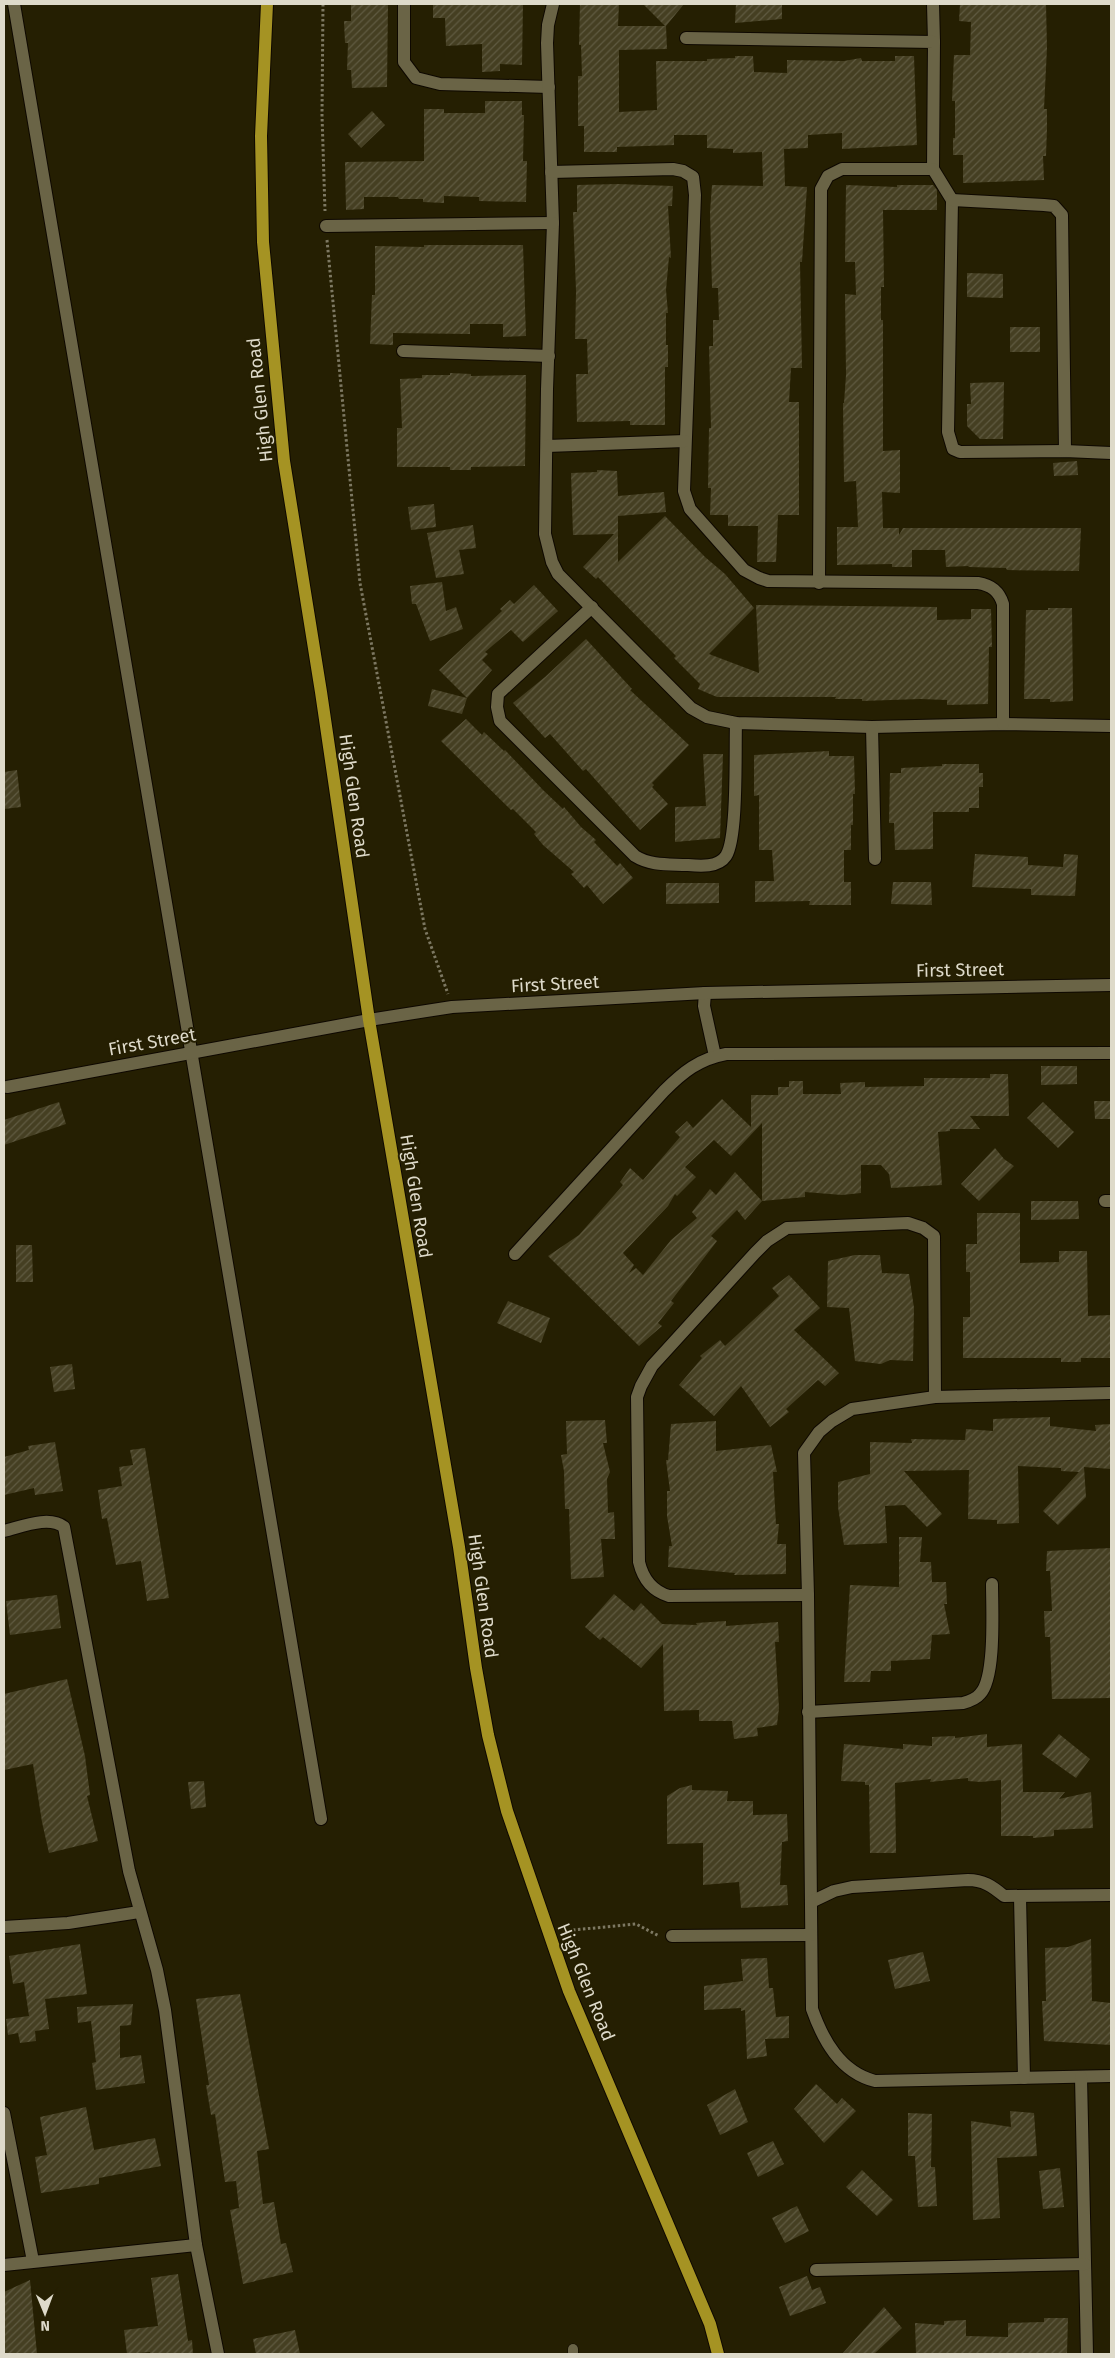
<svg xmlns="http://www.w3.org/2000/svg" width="1115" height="2358" font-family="'Fira Sans',sans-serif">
<defs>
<pattern id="building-hatch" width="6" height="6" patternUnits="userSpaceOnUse" patternTransform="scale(1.25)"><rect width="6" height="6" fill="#453f22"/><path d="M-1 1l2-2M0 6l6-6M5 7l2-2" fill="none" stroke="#5f5a41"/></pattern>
</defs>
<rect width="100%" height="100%" fill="#251f02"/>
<g fill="url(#building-hatch)" fill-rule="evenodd">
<polygon points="351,4 388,4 387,87 352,88 351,70 347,70 348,43 345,43 344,21 351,21"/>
<polygon points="433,4 523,4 522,65 500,64 500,71 482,72 482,44 446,46 445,18 433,18"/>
<polygon points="580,4 619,4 618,26 665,26 643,4 684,4 666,26 667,49 619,50 619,112 657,110 656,61 707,61 707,59 735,58 735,56 753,56 754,72 787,73 787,60 844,61 861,58 862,61 895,61 895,56 914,56 917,145 842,149 842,133 808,135 808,148 784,149 785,186 807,187 802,262 800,262 802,368 791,368 789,402 799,402 799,515 778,515 776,562 757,562 758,526 728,526 728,515 710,515 711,488 708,488 709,428 711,428 709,346 713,346 713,320 719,320 718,288 712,288 710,212 712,185 763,186 762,152 733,153 733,149 707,148 707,135 674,135 674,145 617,147 617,152 584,152 584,126 578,126 578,76 582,76 581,45 579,45"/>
<polygon points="736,4 782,4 782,19 735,23"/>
<polygon points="960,4 1046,4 1047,48 1044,109 1047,109 1047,129 1046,156 1043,156 1044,180 963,183 963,155 953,155 953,138 955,138 955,101 952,101 954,55 970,55 971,22 959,21"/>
<polygon points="485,101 522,101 522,115 524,115 523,161 527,161 526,202 479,201 479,197 444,196 444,203 423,202 423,199 399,199 398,197 364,197 364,209 346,210 345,162 424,161 424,109 444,109 444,113 485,113"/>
<polygon points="372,111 385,125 361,148 348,134"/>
<polygon points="618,184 673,186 672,206 668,206 671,258 669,257 666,290 668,313 666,313 666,345 668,345 668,367 665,367 665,425 630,425 630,421 577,422 576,374 588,374 587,339 575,339 576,291 573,212 577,212 577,185"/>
<polygon points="846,185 897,187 897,185 933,185 937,190 937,210 883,210 884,287 881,287 881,320 883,320 883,451 900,450 900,493 882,492 883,528 899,528 899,535 903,528 1081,528 1079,571 1007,570 1006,568 969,567 968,566 946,567 945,550 912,550 912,567 892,567 892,564 837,565 837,527 858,527 856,481 844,482 843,403 844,403 846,375 845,294 856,295 855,262 845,262"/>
<polygon points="424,245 523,245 526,336 503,337 503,324 470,324 470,334 393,333 393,345 370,344 372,295 375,295 375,246 424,247"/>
<polygon points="967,273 1003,274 1003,298 967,297"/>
<rect x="1010" y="327" width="30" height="25"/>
<polygon points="450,373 471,374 471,376 526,375 525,466 471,467 471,470 450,470 450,467 397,467 397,428 402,428 400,379 422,378 422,375 450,375"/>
<polygon points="1004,382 1003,439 980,439 967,426 967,404 971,404 970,383"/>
<polygon points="1077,461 1078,475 1054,476 1053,463"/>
<polygon points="597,470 617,471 618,496 664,492 666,512 618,516 618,562 665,516 705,557 725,574 754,608 709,654 759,673 756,605 937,607 937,620 971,619 971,609 991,609 992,647 989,647 988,704 947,705 947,700 920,699 862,701 862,699 835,699 836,697 717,697 698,689 700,684 674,658 676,656 598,577 596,579 583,567 614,534 573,535 571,473 597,472"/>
<polygon points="434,504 436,527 411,530 408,507"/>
<polygon points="473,525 476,548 459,550 464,574 436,578 427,533"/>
<polygon points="442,582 446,611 456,607 463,629 430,641 416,604 412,604 410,586"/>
<polygon points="534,585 558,611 523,642 511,630 485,652 488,654 482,660 492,670 467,698 439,670 502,611 500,609 510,600 514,604"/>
<polygon points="1048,608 1072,608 1073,701 1050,702 1050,699 1024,699 1026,610 1048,610"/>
<polygon points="586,639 632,689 630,690 689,745 652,783 654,785 652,787 668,804 640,830 586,769 583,771 550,734 545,738 513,703 545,677"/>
<polygon points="432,689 467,698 462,714 428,706"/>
<polygon points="466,719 482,735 484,732 504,751 505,750 543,790 563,809 564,807 581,827 596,840 594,842 617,866 620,863 633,878 603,904 587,885 584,888 571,874 574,872 543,845 534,834 536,832 513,809 511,810 441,741"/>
<polygon points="829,751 829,756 854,756 855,794 853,794 853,825 851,825 851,850 844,850 844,882 851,882 851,905 809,905 810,901 755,902 755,881 774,881 772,850 759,850 759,795 754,796 754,755"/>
<polygon points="703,754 723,754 720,838 675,842 675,807 706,806"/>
<polygon points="942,764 979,764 979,773 983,773 983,787 979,787 979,808 969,808 969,812 933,812 933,849 895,850 894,823 889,823 890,773 901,773 901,768 942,766"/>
<polygon points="17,770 21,807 4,809 4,772"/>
<polygon points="975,854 1028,857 1028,865 1063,867 1064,854 1078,855 1075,896 1031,895 1031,889 972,887"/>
<polygon points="893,882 931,882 932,905 891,904"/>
<polygon points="666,883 719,883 719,903 666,904"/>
<polygon points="1041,1066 1077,1066 1077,1084 1041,1085"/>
<path d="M990,1074H1008L1009,1116H970L980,1129H950V1131L938,1132L942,1185L891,1188L889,1174L881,1165H861V1193L842,1195L805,1192V1197L762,1201L745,1220L737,1210L711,1236L717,1241L671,1301L674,1303L658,1323L662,1326L639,1346L548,1256L579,1235L623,1185L620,1182L630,1168L643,1180L680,1137L675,1132L687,1121L693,1128L722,1099L751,1127V1095H778V1087H789V1081H803V1094H841L840,1083L865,1082V1087L924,1086V1078H990ZM762,1123V1201L735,1172L716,1195L710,1189L692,1212L697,1218L671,1240L643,1275L636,1268L629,1273L634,1265L623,1253L668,1206L675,1194L677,1196L696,1177L685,1167L714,1140L731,1156Z"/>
<polygon points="1094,1101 1111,1101 1111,1119 1095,1119"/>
<polygon points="59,1102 66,1124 4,1145 4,1120"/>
<polygon points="1043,1102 1074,1132 1058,1148 1027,1118"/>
<polygon points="995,1148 1004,1159 1014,1166 979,1201 961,1184"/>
<polygon points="1031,1201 1078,1201 1079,1219 1031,1220"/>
<polygon points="977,1213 1020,1213 1020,1263 1059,1262 1059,1251 1087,1251 1088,1316 1111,1315 1111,1358 1081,1358 1081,1362 1061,1362 1061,1358 963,1358 963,1317 970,1317 970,1272 966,1272 966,1244 977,1244"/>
<polygon points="16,1245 32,1245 33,1282 16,1282"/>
<polygon points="855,1255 880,1255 882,1273 909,1274 914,1308 913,1361 890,1360 881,1364 855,1361 849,1308 827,1307 828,1261"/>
<polygon points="789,1275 820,1308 794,1330 839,1373 825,1386 818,1380 786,1409 789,1412 770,1427 741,1386 714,1416 679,1385 702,1358 700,1356 720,1340 725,1346 779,1296 772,1288"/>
<polygon points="508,1301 550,1318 541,1343 497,1323"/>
<polygon points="72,1364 75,1389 54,1392 50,1367"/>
<polygon points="1050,1417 1050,1426 1096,1431 1095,1425 1111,1424 1111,1469 1084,1467 1086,1497 1058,1525 1043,1511 1079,1472 1061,1471 1061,1468 1018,1466 1019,1523 997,1524 997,1520 968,1519 969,1470 904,1471 942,1514 927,1527 905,1505 885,1506 887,1543 844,1545 838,1507 838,1482 870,1474 870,1442 912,1443 911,1439 965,1440 966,1429 993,1431 993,1419"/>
<polygon points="605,1420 607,1443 603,1443 610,1472 607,1479 608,1513 614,1512 615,1539 601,1539 604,1577 571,1579 569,1509 565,1509 564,1471 561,1455 567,1454 566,1421"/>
<polygon points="716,1421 716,1451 771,1445 777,1472 773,1472 776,1524 779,1524 777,1544 786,1544 786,1574 734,1575 735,1573 668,1567 669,1546 672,1546 667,1516 667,1491 670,1491 666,1460 668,1460 671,1424"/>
<polygon points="55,1442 63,1491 35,1495 34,1488 4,1495 4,1457 29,1450 28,1446"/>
<polygon points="145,1448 169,1598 147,1601 141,1561 116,1565 107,1518 102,1519 98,1490 122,1486 119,1467 133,1465 130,1450"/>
<polygon points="899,1537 922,1537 920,1562 931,1562 932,1582 946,1582 947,1604 944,1604 950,1634 932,1635 930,1659 891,1661 891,1671 871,1671 870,1682 844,1682 850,1585 899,1587"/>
<polygon points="1111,1548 1111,1698 1052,1699 1050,1637 1045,1637 1044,1611 1052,1611 1050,1571 1046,1571 1047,1551"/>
<polygon points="614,1594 634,1611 641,1603 662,1624 697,1625 696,1623 726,1621 726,1626 778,1622 779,1642 775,1642 779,1708 777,1725 757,1728 758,1736 734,1739 732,1721 699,1721 699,1710 664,1711 663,1644 641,1668 603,1637 600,1640 585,1627"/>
<polygon points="57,1595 61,1628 10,1635 6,1601"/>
<polygon points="67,1679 85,1756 90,1795 87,1796 98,1841 49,1853 42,1822 33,1764 4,1770 4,1694"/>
<polygon points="987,1734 987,1747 1022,1744 1023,1792 1065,1792 1059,1799 1091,1792 1093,1828 1054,1830 1054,1836 1033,1838 1033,1836 1001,1836 1001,1780 981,1782 968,1781 968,1778 930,1782 931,1779 895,1783 896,1853 870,1853 869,1785 865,1785 865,1782 841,1781 844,1744 903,1749 903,1744 932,1746 932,1737 955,1736 955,1738"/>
<polygon points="1059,1734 1090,1759 1076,1778 1042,1754"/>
<polygon points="204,1781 206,1807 191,1809 188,1782"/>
<polygon points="692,1785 692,1790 728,1791 727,1801 753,1801 753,1815 787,1814 788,1841 782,1842 780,1885 787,1885 788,1905 741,1908 739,1882 703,1885 703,1843 667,1844 667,1796 680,1788"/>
<polygon points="1091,1939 1092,2001 1111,2003 1111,2045 1044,2041 1042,2001 1046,2001 1045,1948 1068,1947"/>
<polygon points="80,1944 87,1994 45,1999 49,2029 35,2031 36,2041 20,2043 18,2033 8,2035 6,2019 29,2016 24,1982 13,1984 9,1956"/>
<polygon points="923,1952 930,1981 895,1989 888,1960"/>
<polygon points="767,1958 769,1988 773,1988 776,2017 789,2016 789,2038 765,2039 767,2056 747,2059 745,2010 741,2011 741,2008 704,2010 704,1986 743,1981 741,1959"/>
<polygon points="240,1994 269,2149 257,2151 263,2204 274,2202 281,2244 286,2243 293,2272 243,2284 230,2210 239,2208 236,2181 225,2182 215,2114 211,2115 206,2085 209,2085 196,1999"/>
<polygon points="133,2004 131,2025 120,2026 120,2058 141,2055 145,2083 96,2090 92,2063 96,2062 91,2021 78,2023 77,2007"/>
<polygon points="816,2084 837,2104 842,2098 856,2111 824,2143 794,2109"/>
<polygon points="735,2089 748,2122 720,2135 707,2105"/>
<polygon points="86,2107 94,2150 155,2138 161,2166 99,2178 99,2184 41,2193 35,2157 47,2155 40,2117"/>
<polygon points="1010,2111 1034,2113 1037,2156 997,2158 1000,2218 973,2220 971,2121 1011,2127"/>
<polygon points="908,2113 932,2114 931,2167 935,2167 937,2206 918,2207 915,2156 908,2156"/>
<polygon points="773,2141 784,2164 758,2177 747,2153"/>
<polygon points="1060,2168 1064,2207 1043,2209 1039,2171"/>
<polygon points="862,2170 893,2200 877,2216 846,2187"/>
<polygon points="797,2206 809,2231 785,2243 772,2218"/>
<polygon points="178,2274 188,2341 192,2340 193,2354 150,2354 150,2352 127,2354 124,2330 158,2326 151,2278"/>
<polygon points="807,2276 812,2290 820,2287 826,2303 790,2316 779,2287"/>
<polygon points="30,2280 37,2354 4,2354 4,2292"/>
<polygon points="884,2307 902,2328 874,2354 842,2354"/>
<polygon points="1044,2318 1068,2318 1067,2354 916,2354 915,2323 944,2325 944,2321 966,2320 966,2336 1008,2337 1008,2323 1044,2322"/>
<polygon points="295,2330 300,2354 256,2354 253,2339"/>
</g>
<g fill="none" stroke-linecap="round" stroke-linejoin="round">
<g stroke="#0e0800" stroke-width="11">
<polyline id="service" points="573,2349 573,2354"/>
</g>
<g stroke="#0e0800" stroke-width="14">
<g id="minor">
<polyline points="14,4 321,1819"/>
<polyline points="404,4 404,62 416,78 440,84 549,87"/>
<polyline points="553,4 548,25 547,43 553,223 547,389 545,534 552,562 558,574 691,708 707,717 736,723 872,727 1003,724 1111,726"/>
<polyline points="933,4 934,42"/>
<polyline points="686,38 934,42 933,169 842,169 828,176 821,189 819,583"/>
<polyline points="933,169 952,200 948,432 953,449 960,452 1065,451 1111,453"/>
<path d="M551,172L673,169L683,171L693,177L695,195L684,491L690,509L744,570L759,578L768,581L978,583C991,585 999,591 1003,604V724"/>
<polyline points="952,200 1044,205 1054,206 1062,215 1065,451"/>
<polyline points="326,226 553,223"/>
<polyline points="403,351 549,356"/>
<polyline points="547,446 685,441"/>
<path d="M592,607L498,694L497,707L500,721L635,856C651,866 669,864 687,865C699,866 718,868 726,856C738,838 735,749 736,723"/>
<polyline points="872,727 875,859"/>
<polyline points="705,993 704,1006 715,1056"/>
<polyline points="7,1087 369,1020"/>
<polyline points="1105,1201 1111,1201"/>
<path d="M515,1254L664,1091C683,1072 699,1059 726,1054L1111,1053"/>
<path d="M1111,1393L935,1397L852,1409L832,1421L819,1432L804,1453L808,1595L812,2009C823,2040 840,2072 875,2081L1111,2076"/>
<path d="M4,1531C21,1527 49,1515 64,1527L129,1871L157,1970L165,2010L196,2245L218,2354"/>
<path d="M808,1595L669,1596C652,1591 643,1579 639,1562L637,1397L641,1386L652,1366L755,1253L767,1241L787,1228L908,1223L923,1228L934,1236L935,1397"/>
<path d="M808,1712L963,1703C970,1701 976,1699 980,1694C996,1678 992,1608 992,1584"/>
<polyline points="1020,1897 1024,2078"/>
<path d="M811,1902L834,1891L852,1887L968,1880C983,1880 992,1886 1004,1896L1111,1895"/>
<polyline points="4,1927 68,1923 139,1912"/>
<polyline points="672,1936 811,1935"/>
<polyline points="1081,2077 1087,2354"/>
<polyline points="4,2113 33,2261"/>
<polyline points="4,2265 196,2245"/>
<polyline points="816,2270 1085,2264"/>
</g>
</g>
<g stroke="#0e0800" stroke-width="14">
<polyline id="tertiary" points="369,1020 452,1007 705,993 1111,985"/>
</g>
<g stroke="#0e0800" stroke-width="14">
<polyline id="primary" points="267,4 261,136 263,242 284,461 321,692 369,1020 459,1547 476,1668 488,1735 507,1811 569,1991 710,2324 718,2354"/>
</g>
<g stroke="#7d7862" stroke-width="3" stroke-dasharray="2.5 2.5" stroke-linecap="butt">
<polyline points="323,4 322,115 325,211"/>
<polyline points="327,240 360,583 425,929 448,994"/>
<polyline points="563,1931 636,1924 659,1936"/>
</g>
<use href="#service" stroke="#6a6446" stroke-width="10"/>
<use href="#minor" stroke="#6a6446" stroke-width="12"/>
<use href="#tertiary" stroke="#6a6446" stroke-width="12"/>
<use href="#primary" stroke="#a59323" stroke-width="12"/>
</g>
<g text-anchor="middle" stroke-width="4" stroke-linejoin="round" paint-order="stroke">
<g font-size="18" fill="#dedaca" stroke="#251f02">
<text transform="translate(260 400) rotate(-96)" y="6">High Glen Road</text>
<text transform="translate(354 796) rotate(82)" y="6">High Glen Road</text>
<text transform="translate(960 970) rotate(-1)" y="6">First Street</text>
<text transform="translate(555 984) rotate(-3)" y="6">First Street</text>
<text transform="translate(152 1042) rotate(-10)" y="6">First Street</text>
<text transform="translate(416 1196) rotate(81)" y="6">High Glen Road</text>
<text transform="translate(483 1596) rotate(82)" y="6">High Glen Road</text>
<text transform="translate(586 1982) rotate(68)" y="6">High Glen Road</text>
</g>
</g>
<rect width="1115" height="2358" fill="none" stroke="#dedaca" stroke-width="10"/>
<g transform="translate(45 2313) rotate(179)" stroke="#251f02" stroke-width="4" paint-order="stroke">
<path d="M0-4L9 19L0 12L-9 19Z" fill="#dedaca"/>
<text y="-8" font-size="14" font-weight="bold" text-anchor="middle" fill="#dedaca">N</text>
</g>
</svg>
